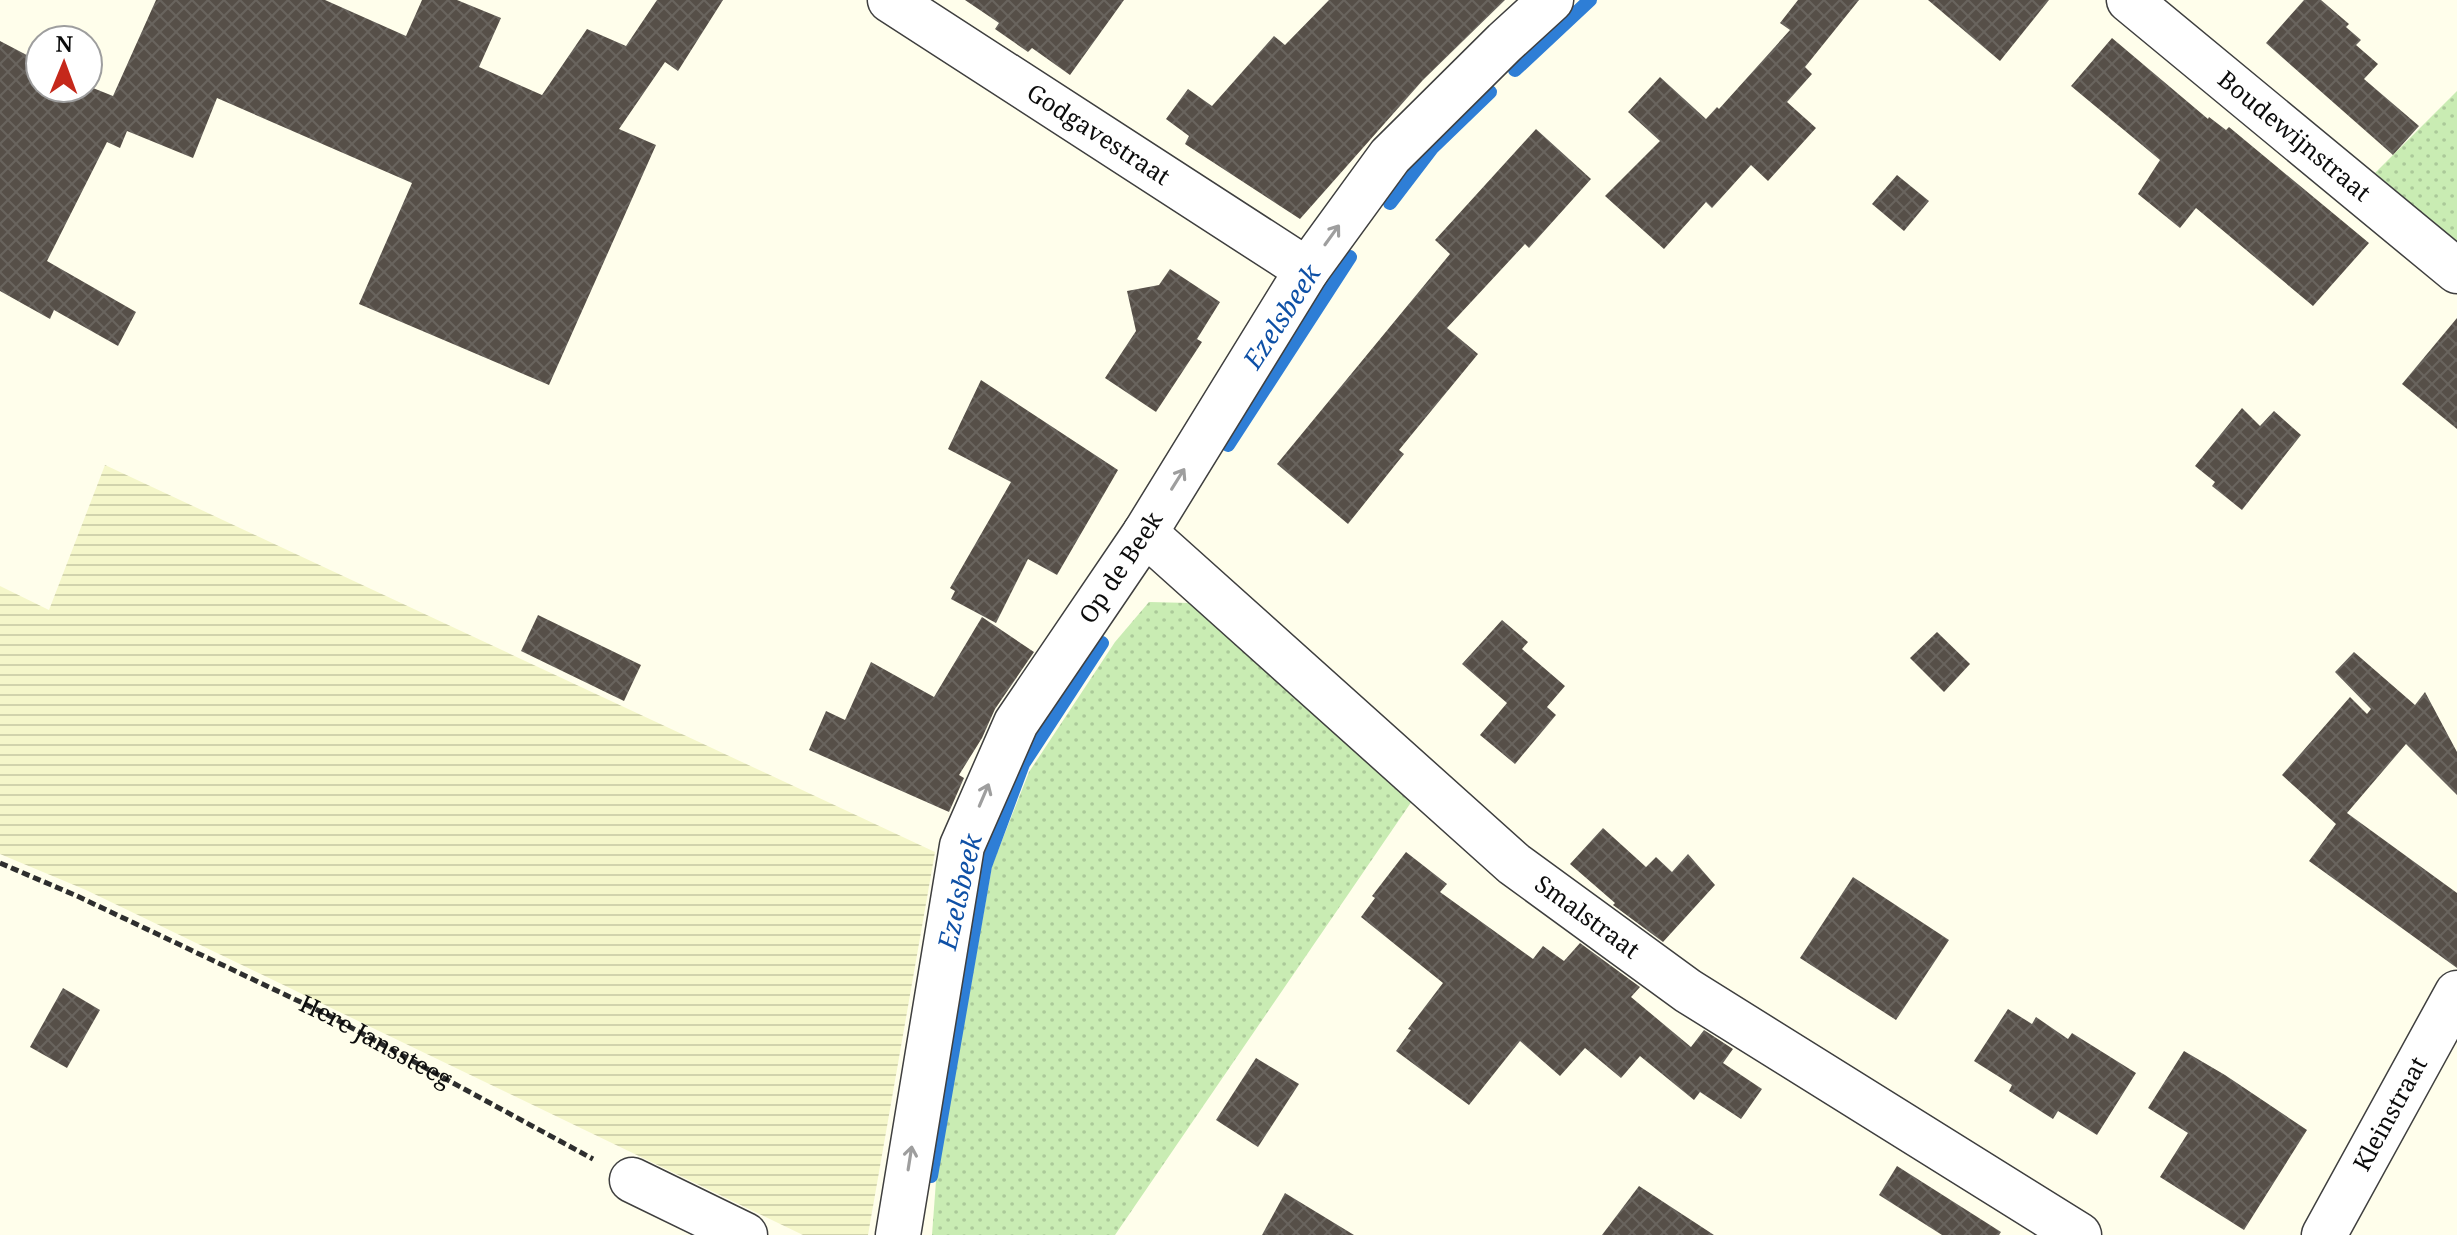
<svg xmlns="http://www.w3.org/2000/svg" width="2457" height="1235" font-family="'Noto Serif',serif">
<defs>
<pattern id="farmland-rules" width="6" height="5" patternUnits="userSpaceOnUse" patternTransform="scale(2)"><rect width="6" height="5" fill="#f5f7ca"/><path d="M0 2.5h6" fill="none" stroke="#d1d3ac"/></pattern>
<pattern id="grass-dots" width="8" height="8" patternUnits="userSpaceOnUse" patternTransform="scale(2)"><rect width="8" height="8" fill="#c9ecb3"/><path d="M2 2h.1M6 6h.1" fill="none" stroke="#abc999" stroke-width="1.8" stroke-linecap="round"/></pattern>
<pattern id="building-cross-hatch" width="8" height="8" patternUnits="userSpaceOnUse" patternTransform="scale(2)"><rect width="8" height="8" fill="#564f48"/><path d="M0 0l8 8M0 8l8-8" fill="none" stroke="#69645e"/></pattern>
</defs>
<rect width="100%" height="100%" fill="#fffeeb"/>
<polygon fill="url(#farmland-rules)" points="105,465 935,852 868,1235 803,1235 86,890 0,854 0,586 49,610"/>
<g fill="url(#grass-dots)">
<polygon points="2457,91 2457,242 2375,173"/>
<polygon points="1149,602 1191,603 1412,801 1115,1235 932,1235 936,1181 992,866 1029,772 1115,642"/>
</g>
<g fill="none" stroke-linecap="round" stroke-linejoin="round">
<g stroke="#2e7ed6" stroke-width="14">
<polyline points="1515,70 1590,0"/>
<polyline points="1390,203 1432,148 1490,92"/>
<polyline points="1228,445 1350,257"/>
<polyline points="931,1176 985,866 1023,764 1102,643"/>
</g>
</g>
<g fill="url(#building-cross-hatch)">
<polygon points="156,0 325,0 406,36 422,0 457,0 501,18 479,67 542,95 587,29 626,46 657,0 723,0 678,71 665,62 619,129 656,145 549,385 359,304 412,183 217,98 193,158 127,131 120,148 107,142 47,261 136,312 118,346 54,310 50,319 0,291 0,41 40,62 40,88 88,88 88,86 113,96"/>
<polygon points="965,0 1124,0 1070,75 1032,48 1028,52 995,29 999,23"/>
<polygon points="1329,0 1505,0 1423,80 1300,219 1185,144 1189,136 1166,119 1188,89 1212,106 1274,36 1285,45"/>
<polygon points="1798,0 1859,0 1805,67 1812,74 1787,102 1816,128 1768,181 1751,165 1712,208 1706,202 1664,249 1605,196 1660,141 1628,112 1660,77 1706,119 1717,107 1719,109 1790,30 1780,23"/>
<polygon points="1928,0 2049,0 2000,61"/>
<polygon points="2304,0 2321,0 2349,24 2346,27 2361,40 2356,45 2378,64 2364,79 2419,126 2393,155 2266,43"/>
<polygon points="2112,38 2208,119 2209,117 2226,130 2229,127 2369,243 2313,306 2196,208 2180,228 2138,194 2160,160 2071,86"/>
<polygon points="1536,129 1591,179 1529,248 1525,244 1447,328 1478,354 1399,450 1404,454 1348,524 1277,464 1450,254 1435,240"/>
<polygon points="1897,175 1929,201 1904,231 1872,204"/>
<polygon points="1170,269 1220,302 1197,339 1202,342 1156,412 1105,378 1136,331 1127,291 1159,285"/>
<polygon points="2457,318 2457,429 2402,384"/>
<polygon points="981,380 1118,470 1057,575 1028,559 996,623 951,599 955,591 950,588 1011,482 948,449"/>
<polygon points="2242,408 2260,426 2274,411 2301,435 2242,510 2212,486 2215,482 2195,466"/>
<polygon points="538,615 641,665 624,701 521,651"/>
<polygon points="982,617 1034,652 995,709 982,738 959,775 964,778 949,812 809,750 826,711 845,720 871,662 934,697"/>
<polygon points="1502,620 1528,642 1522,649 1565,686 1547,707 1556,715 1515,764 1480,735 1507,703 1462,664"/>
<polygon points="1937,632 1970,664 1944,692 1910,658"/>
<polygon points="2354,652 2415,705 2425,692 2457,752 2457,795 2406,744 2347,813 2457,893 2457,968 2309,861 2336,824 2282,775 2350,697 2367,714 2371,709 2335,672"/>
<polygon points="1603,828 1646,867 1656,857 1672,872 1688,854 1715,885 1663,942 1613,905 1615,903 1570,864"/>
<polygon points="1406,852 1447,884 1440,892 1533,959 1543,946 1564,961 1580,943 1640,987 1631,997 1691,1047 1704,1030 1733,1049 1723,1063 1762,1089 1741,1119 1700,1092 1694,1100 1640,1056 1621,1078 1585,1048 1560,1076 1520,1041 1469,1105 1396,1051 1411,1030 1408,1029 1443,983 1361,917 1375,898 1372,896"/>
<polygon points="1853,877 1949,940 1896,1020 1800,958"/>
<polygon points="63,988 100,1010 67,1068 30,1047"/>
<polygon points="2008,1009 2032,1024 2036,1017 2068,1039 2072,1033 2136,1073 2097,1135 2058,1111 2053,1119 2009,1091 2012,1085 1974,1061"/>
<polygon points="2184,1051 2225,1075 2307,1130 2244,1230 2160,1177 2188,1133 2148,1108"/>
<polygon points="1256,1058 1299,1084 1258,1147 1216,1120"/>
<polygon points="1897,1166 2001,1232 1999,1235 1942,1235 1879,1195"/>
<polygon points="1639,1186 1714,1235 1602,1235"/>
<polygon points="1285,1193 1354,1235 1262,1235"/>
</g>
<g fill="none" stroke-linecap="round" stroke-linejoin="round">
<g stroke="#3f3f3f" stroke-width="47">
<g id="minor">
<path id="s2" d="M890,0L1307,270"/>
<path id="s3" d="M2129,0L2457,271"/>
<path id="s4" d="M1145,533L1514,864L1688,991L2079,1235"/>
<polyline points="632,1180 745,1235"/>
<path id="s5" d="M898,1235L962,846L1016,723L1145,533L1307,270L1390,156L1505,42L1551,0"/>
<path id="s6" d="M2324,1235L2457,993"/>
</g>
</g>
<path stroke="#2e2e2e" stroke-width="5" stroke-dasharray="8 4" stroke-linecap="butt" id="s1" d="M0,863L77,896L328,1015L593,1159"/>
<use href="#minor" stroke="#fff" stroke-width="44"/>
</g>
<defs><path id="oneway-shaft" d="M-6 0H5M1.5-3L5.5 0L1.5 3" fill="none" stroke-width="1.6" stroke-linecap="round" stroke-linejoin="round" transform="scale(2)"/></defs>
<g stroke="#9e9e9e">
<use href="#oneway-shaft" transform="translate(1332 235) rotate(-54)"/>
<use href="#oneway-shaft" transform="translate(1178 479) rotate(-58)"/>
<use href="#oneway-shaft" transform="translate(984 795) rotate(-67)"/>
<use href="#oneway-shaft" transform="translate(910 1158) rotate(-81)"/>
</g>
<g text-anchor="middle" stroke-width="8" stroke-linejoin="round" paint-order="stroke">
<g font-size="24" fill="#0c0c0c" stroke="#fff">
<text dy="8" stroke="none"><textPath href="#s2" startOffset="248">Godgavestraat</textPath></text>
<text dy="8" stroke="none"><textPath href="#s3" startOffset="214">Boudewijnstraat</textPath></text>
<text dy="8" stroke="none"><textPath href="#s5" startOffset="716">Op de Beek</textPath></text>
<text dy="8" stroke="none"><textPath href="#s4" startOffset="586">Smalstraat</textPath></text>
<text dy="8" stroke="none"><textPath href="#s1" startOffset="416">Here Janssteeg</textPath></text>
<text dy="8" stroke="none"><textPath href="#s6" startOffset="138">Kleinstraat</textPath></text>
</g>
<g font-size="26" font-style="italic" fill="#0e50a6" stroke="#fff">
<text transform="translate(1282 317) rotate(-57)" y="9">Ezelsbeek</text>
<text transform="translate(960 892) rotate(-77)" y="9">Ezelsbeek</text>
</g>
</g>
<g transform="translate(64 64) rotate(1)"><circle r="38" fill="#ffffff" stroke="#9e9e9e" stroke-width="2"/>
<path d="M0-6L14 30L0 20L-14 30Z" fill="#c5281b"/>
<text y="-12" font-size="22" font-weight="bold" text-anchor="middle" fill="#0c0c0c">N</text>
</g>
</svg>
